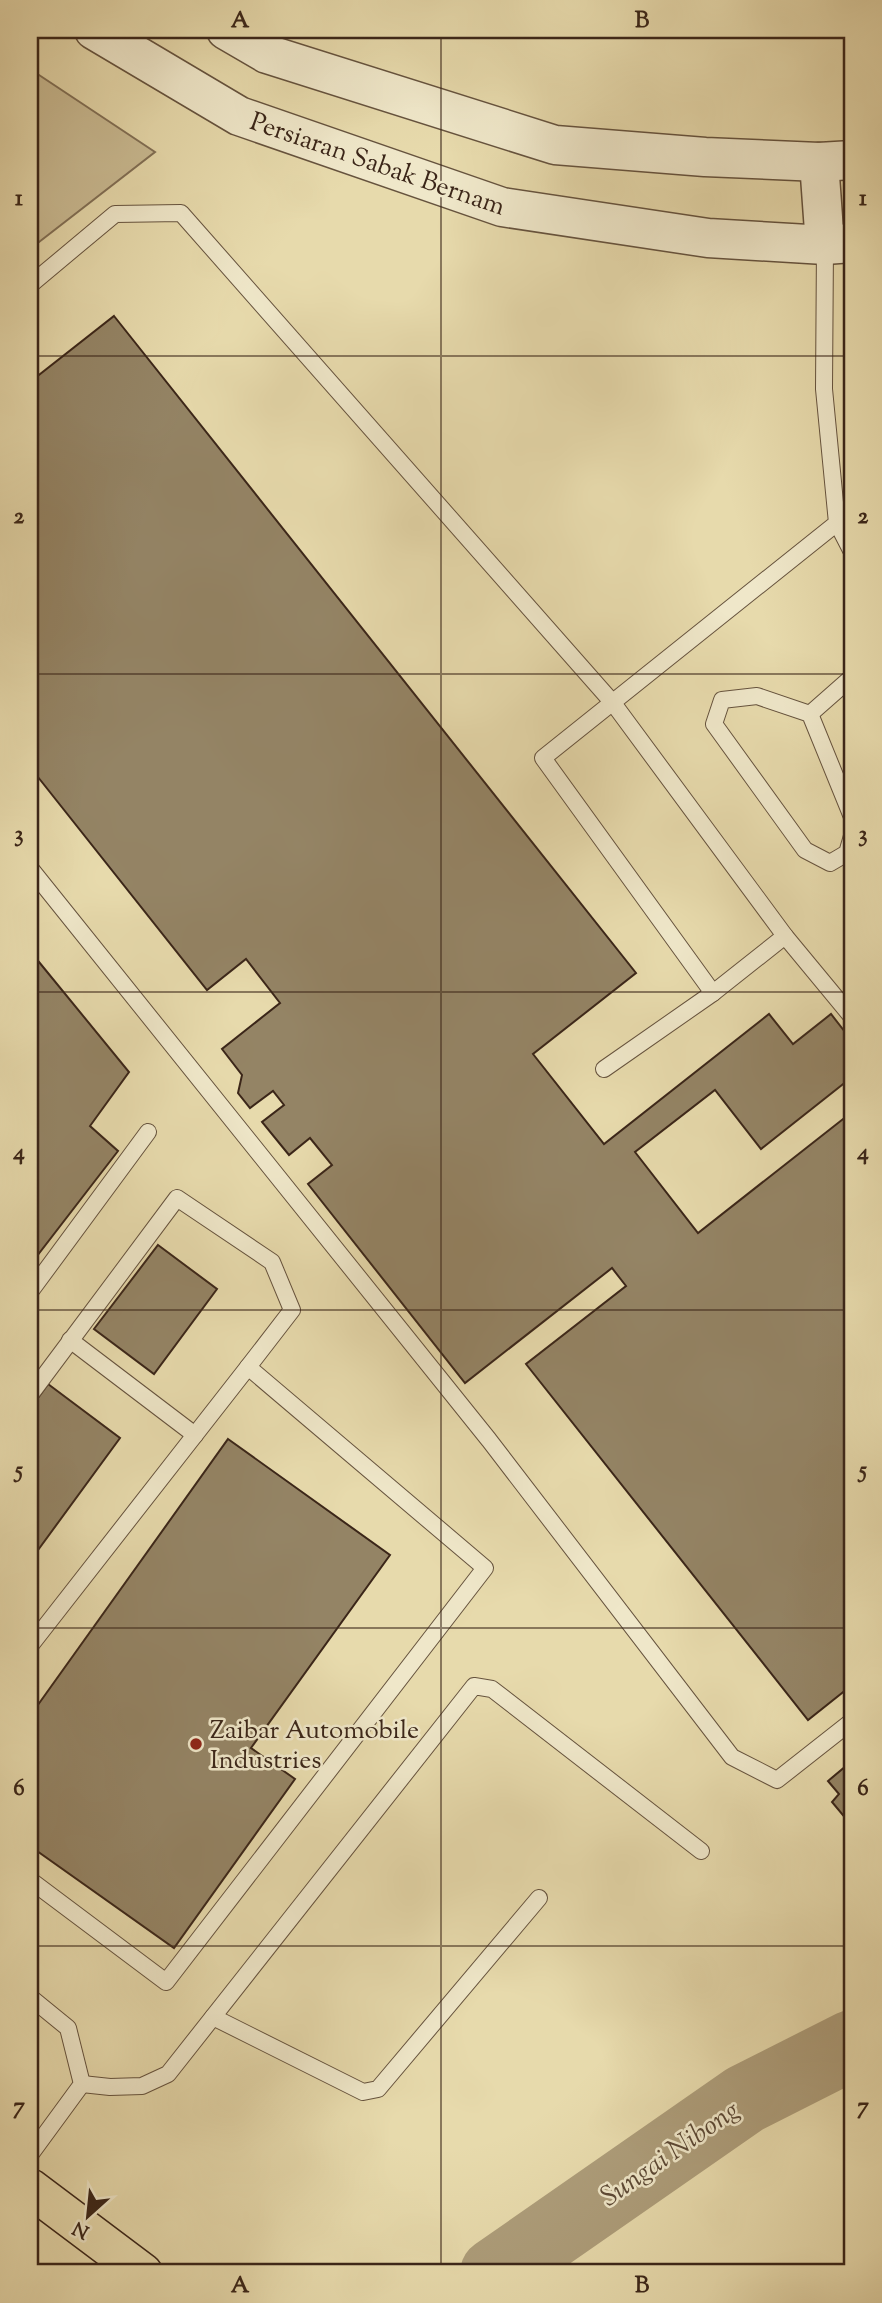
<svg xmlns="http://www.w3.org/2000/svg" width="882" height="2303" font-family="'Sorts Mill Goudy',serif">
<rect width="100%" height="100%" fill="#e7daac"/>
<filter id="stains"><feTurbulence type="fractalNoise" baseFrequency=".00286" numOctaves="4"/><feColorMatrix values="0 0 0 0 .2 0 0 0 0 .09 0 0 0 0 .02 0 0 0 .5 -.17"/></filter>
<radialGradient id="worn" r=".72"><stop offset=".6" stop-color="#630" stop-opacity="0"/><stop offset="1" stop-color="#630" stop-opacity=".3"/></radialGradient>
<polygon fill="#cabb93" stroke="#827056" stroke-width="2" points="30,69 155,152 30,249"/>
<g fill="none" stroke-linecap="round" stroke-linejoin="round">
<polyline stroke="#ad9d7a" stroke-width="70" points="495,2273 745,2099 852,2045"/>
</g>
<g fill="#948465" stroke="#3b2619" stroke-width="2">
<polygon points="114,316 636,973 533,1054 604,1144 769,1014 793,1044 831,1014 852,1041 852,1077 761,1149 715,1090 635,1152 698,1233 852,1112 852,1685 808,1720 526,1364 626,1286 612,1268 465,1383 308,1184 332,1165 310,1138 289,1155 262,1122 284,1105 273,1091 250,1108 238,1093 242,1075 222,1049 280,1003 246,959 207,990 30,767 30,382"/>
<polygon points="30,951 129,1072 90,1126 118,1151 30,1265"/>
<polygon points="158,1245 217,1289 154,1374 94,1329"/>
<polygon points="48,1384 120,1438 30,1561 30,1409"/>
<polygon points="228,1439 390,1555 251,1748 295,1779 174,1948 30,1846 30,1716"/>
<polygon points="852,1761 852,1826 832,1802 839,1794 828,1781"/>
</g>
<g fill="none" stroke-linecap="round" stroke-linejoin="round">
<g stroke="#66533e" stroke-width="18">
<g id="service">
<polyline points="30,285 115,214 181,213 613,703 785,936 852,1017"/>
<polyline points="837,523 852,552"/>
<polyline points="810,714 852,677"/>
<polyline points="852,817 810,714 757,696 722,700 714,724 805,850 830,863 847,853 852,836"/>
<polyline points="30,868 489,1440 732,1757 777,1780 852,1721"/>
<polyline points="713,993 543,758 837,523 824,389 825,245"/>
<polyline points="604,1069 713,993 785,936"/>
<polyline points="30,1292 148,1132"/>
<polyline points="70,1340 195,1435"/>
<polyline points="30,1395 177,1198 272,1262 292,1310 248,1367 485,1568 166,1982 30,1880"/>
<polyline points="30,1646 248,1367"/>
<polyline points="30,1997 68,2028 82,2084 30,2155"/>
<polyline points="213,2017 363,2092 378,2089 539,1898"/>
<polyline points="82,2084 110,2087 142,2086 168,2074 474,1686 492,1689 701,1851"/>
</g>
</g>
<g stroke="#66533e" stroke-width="41">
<g id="tertiary">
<polyline points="94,30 239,116 502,207 708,238 825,245 852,243"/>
<polyline points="226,30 267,54 555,145 705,157 819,162 852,160"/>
<polyline points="819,162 825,245"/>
</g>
</g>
<g stroke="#3b2619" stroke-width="41">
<polyline id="primary" points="30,2188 143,2273"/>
</g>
<use href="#service" stroke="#efe7c9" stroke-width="16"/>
<use href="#tertiary" stroke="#efe7c9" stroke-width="38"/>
<use href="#primary" stroke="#e7daac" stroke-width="38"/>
</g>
<path fill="none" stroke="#3b2619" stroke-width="2" stroke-opacity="0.55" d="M441,30V2273M30,356H852M30,674H852M30,992H852M30,1310H852M30,1628H852M30,1946H852"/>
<circle fill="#8f2418" stroke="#efe7c9" stroke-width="2.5" cx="196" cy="1744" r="7"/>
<g text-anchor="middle" stroke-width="5" stroke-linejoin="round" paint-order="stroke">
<g font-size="26" fill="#3b2619" stroke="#efe7c9">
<text transform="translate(378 163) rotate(19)" y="9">Persiaran Sabak Bernam</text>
</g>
<g font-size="26" fill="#3b2619" stroke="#efe7c9" text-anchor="start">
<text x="210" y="1738">Zaibar Automobile<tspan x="210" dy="30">Industries</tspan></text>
</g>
<g font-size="28" font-style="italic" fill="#5d4a36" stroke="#efe7c9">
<text transform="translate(669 2152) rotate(-35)" y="10">Sungai Nibong</text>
</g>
</g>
<rect width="882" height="2303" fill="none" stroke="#e7daac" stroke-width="77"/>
<g transform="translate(88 2216) rotate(207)" stroke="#efe7c9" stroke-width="5" paint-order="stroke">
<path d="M0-5L12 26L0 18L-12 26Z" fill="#3b2619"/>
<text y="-10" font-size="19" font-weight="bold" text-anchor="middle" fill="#3b2619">N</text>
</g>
<rect x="38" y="38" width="806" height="2226" fill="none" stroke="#3b2619" stroke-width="2.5"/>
<g font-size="23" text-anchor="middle" font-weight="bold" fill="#3b2619">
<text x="240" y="27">A</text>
<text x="642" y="27">B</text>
<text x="19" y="205">1</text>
<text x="863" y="205">1</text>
<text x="19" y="523">2</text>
<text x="863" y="523">2</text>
<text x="19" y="841">3</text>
<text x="863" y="841">3</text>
<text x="19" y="1159">4</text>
<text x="863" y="1159">4</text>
<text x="19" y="1477">5</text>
<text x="863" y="1477">5</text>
<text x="19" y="1795">6</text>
<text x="863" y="1795">6</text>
<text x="19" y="2113">7</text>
<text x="863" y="2113">7</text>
<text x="240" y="2292">A</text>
<text x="642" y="2292">B</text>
</g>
<rect width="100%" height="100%" filter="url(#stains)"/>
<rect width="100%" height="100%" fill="url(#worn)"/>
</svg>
